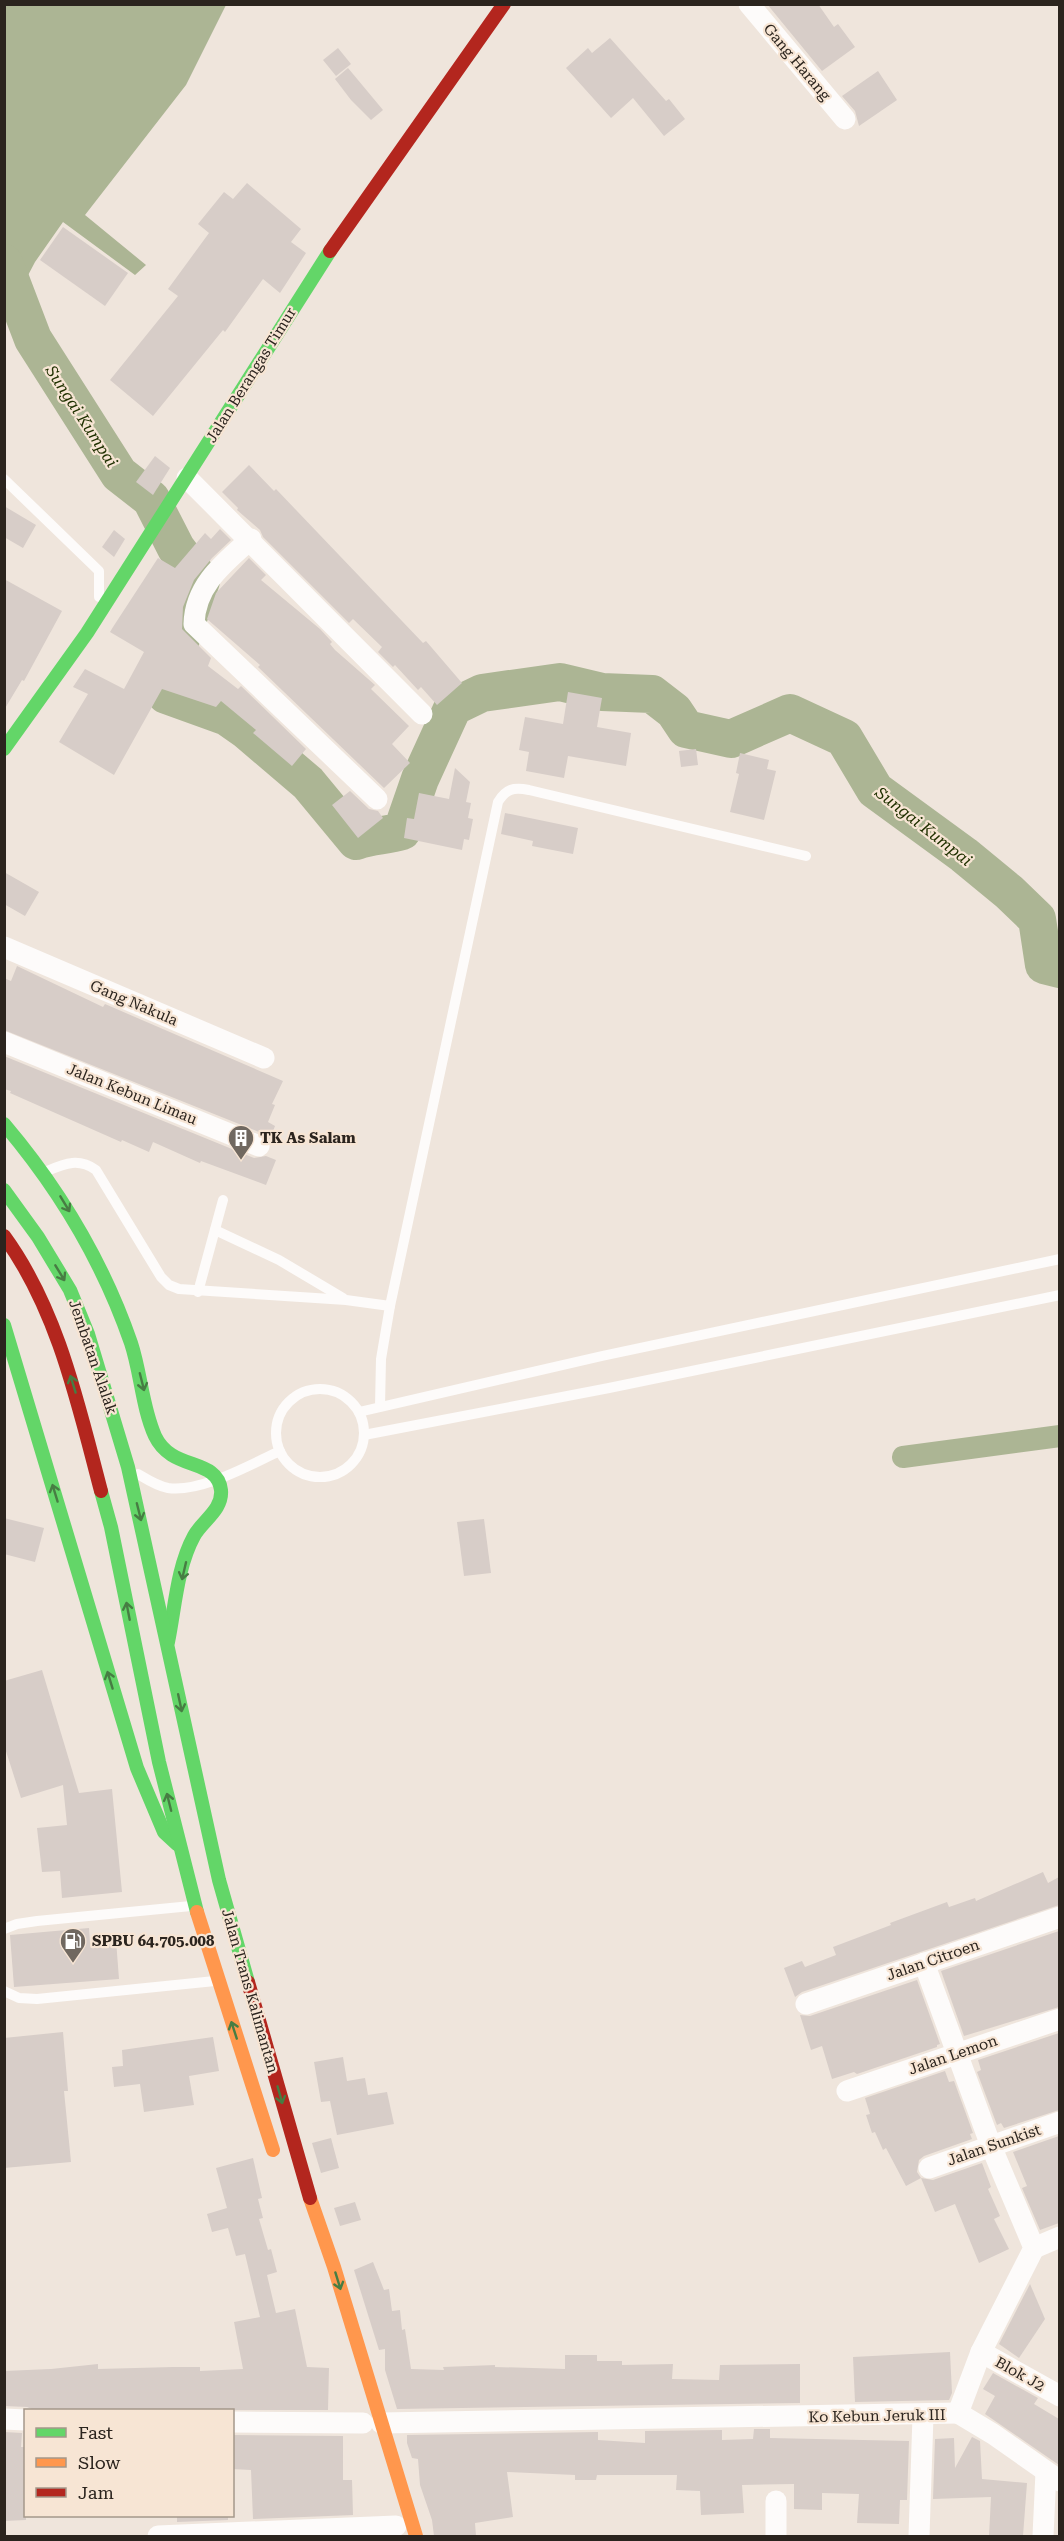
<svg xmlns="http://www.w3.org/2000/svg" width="1064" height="2541" font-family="'Roboto Serif',serif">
<rect width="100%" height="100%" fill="#efe5dc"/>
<polygon fill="#acb594" points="5,4 226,5 186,85 85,215 146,265 135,275 63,222 35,262 5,319"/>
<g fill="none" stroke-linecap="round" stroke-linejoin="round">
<polyline stroke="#acb594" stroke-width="22" points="903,1457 1060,1436"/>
<path stroke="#acb594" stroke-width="38" d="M4,263L33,339L119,474L151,499L176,548L201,581L168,676L166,695L227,717L247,731L308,783L356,841C371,835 386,836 402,831L420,779L453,707L482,693L560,682L602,692L652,694L674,711L686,729L731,739L790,713L844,738L875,790L964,855L1009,892L1037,919L1044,965L1060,969"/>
</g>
<g fill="#d7cdc8">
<polygon points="767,4 818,4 834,27 838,24 855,47 822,71"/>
<polygon points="610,38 666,101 669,99 685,119 664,136 633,98 611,118 566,68 588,48 592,53"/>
<polygon points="338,48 351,64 336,76 323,60"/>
<polygon points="348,68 383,110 371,120 351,100 335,79"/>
<polygon points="878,71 897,100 859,126 855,111 842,96"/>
<polygon points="247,183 301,229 291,242 306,253 280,293 263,279 225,332 223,330 153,416 110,380 178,296 168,289 209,233 198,224 224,192 233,199"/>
<polygon points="63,227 128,273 105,306 40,260"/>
<polygon points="155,456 170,468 153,495 136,482"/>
<polygon points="249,465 274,491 276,489 423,643 426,641 462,683 437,705 421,687 418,690 395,665 393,667 378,652 382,647 353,619 349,623 263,537 260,530 237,510 238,508 222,492"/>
<polygon points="4,506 36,525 23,548 4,537"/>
<polygon points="220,529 231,540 212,558 194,580 183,607 182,629 211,658 208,666 238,689 241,686 306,749 292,766 253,733 256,730 221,701 216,707 162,689 114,775 59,742 88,694 73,687 85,669 124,689 144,652 110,632 113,627 158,558 175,568 205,533 211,539"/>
<polygon points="114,530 125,539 114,557 102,547"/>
<polygon points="249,558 266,575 261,580 320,629 332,642 330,644 335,650 375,685 371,689 409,726 392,744 410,763 384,788 258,667 260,665 207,619 216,593"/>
<polygon points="4,579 62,611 24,681 22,680 4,710"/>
<polygon points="568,692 602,698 597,727 631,733 626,766 568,756 564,778 526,771 529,752 519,750 525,717 563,724"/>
<polygon points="696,749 698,765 681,767 679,751"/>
<polygon points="740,753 769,760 767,769 776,771 764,820 730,812 739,774 736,773"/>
<polygon points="455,768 470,782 466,802 471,803 468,818 473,819 469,840 464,839 462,850 404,838 407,818 414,819 419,793 449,799"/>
<polygon points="350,791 369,809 378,811 383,818 358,838 332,805"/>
<polygon points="505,813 578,828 573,854 532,846 533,841 501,834"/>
<polygon points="4,872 39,892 25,916 4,904"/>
<polygon points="17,966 103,1007 105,1004 283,1081 272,1104 275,1105 268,1122 275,1126 270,1139 264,1134 4,1030 4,978 11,981"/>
<polygon points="4,1056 254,1158 266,1156 276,1160 266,1185 201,1161 200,1163 153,1142 149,1152 122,1140 121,1142 10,1093 11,1091 4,1089"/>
<polygon points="4,1518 44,1528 35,1562 4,1554"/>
<polygon points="484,1519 491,1573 464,1576 457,1522"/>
<polygon points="42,1670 79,1793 112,1789 122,1892 62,1898 60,1871 42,1872 37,1828 67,1825 63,1785 21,1798 4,1745 4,1681"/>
<polygon points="1043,1872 1048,1883 1059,1877 1059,1905 802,1992 795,1997 784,1968 802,1961 805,1967 836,1955 833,1947 891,1925 890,1923 947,1902 949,1907 975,1898 976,1901"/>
<polygon points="89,1928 90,1943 116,1940 119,1979 14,1987 10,1935"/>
<polygon points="1059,1931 1059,2007 964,2036 941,1971"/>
<polygon points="917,1980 940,2044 937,2045 937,2047 857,2074 854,2072 832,2079 822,2046 811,2050 800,2015 810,2016"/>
<polygon points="63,2032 68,2091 64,2091 71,2162 4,2168 4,2038"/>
<polygon points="1059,2033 1059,2110 1004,2128 1001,2123 997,2125 977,2072 981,2070 978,2060"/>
<polygon points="213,2037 219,2071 189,2076 194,2105 144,2112 140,2084 114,2087 112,2067 123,2066 122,2050"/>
<polygon points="343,2057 347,2081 365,2078 368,2095 387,2092 394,2124 337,2135 330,2101 321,2102 314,2062"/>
<polygon points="945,2071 949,2082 954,2081 973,2133 970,2134 972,2139 924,2156 919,2160 917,2172 921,2178 933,2180 982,2163 991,2187 988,2189 1000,2216 994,2219 1009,2249 979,2263 955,2204 935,2212 921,2178 906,2186 886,2148 883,2150 875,2132 872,2133 866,2115 870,2114 865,2098"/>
<polygon points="1059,2136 1059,2223 1040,2230 1022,2188 1027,2186 1013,2152"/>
<polygon points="331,2138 339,2168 321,2173 312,2143"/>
<polygon points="253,2158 262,2198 258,2199 263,2218 259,2219 268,2250 271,2249 277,2272 267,2275 276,2313 295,2309 307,2367 329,2368 328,2410 34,2410 27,2407 4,2406 4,2371 51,2369 98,2364 98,2369 173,2367 200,2367 200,2371 243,2369 234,2322 260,2317 245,2254 236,2256 228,2228 212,2232 207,2214 227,2208 216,2168"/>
<polygon points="355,2202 361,2220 340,2226 334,2208"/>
<polygon points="373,2262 384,2290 389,2289 392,2311 400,2310 402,2330 405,2329 411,2369 444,2370 443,2367 495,2365 495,2367 565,2369 565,2355 597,2355 597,2361 622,2361 622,2365 673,2364 672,2379 719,2380 720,2365 800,2364 800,2403 397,2409 385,2370 385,2349 379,2350 354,2270"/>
<polygon points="1030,2284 1045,2319 1019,2358 999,2344"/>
<polygon points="950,2352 952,2393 949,2400 855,2402 853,2357"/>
<polygon points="993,2373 1038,2398 1034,2404 1059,2419 1059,2465 985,2414 995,2396 983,2389"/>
<polygon points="754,2429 770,2429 770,2438 909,2441 907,2500 900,2500 899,2524 857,2523 859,2494 822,2493 822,2510 794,2509 794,2484 742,2485 744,2513 701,2515 700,2491 676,2490 677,2475 597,2475 596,2480 575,2480 575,2475 507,2472 513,2517 475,2523 476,2536 434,2536 432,2520 420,2485 418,2459 412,2458 407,2443 407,2435 598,2432 598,2440 645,2443 645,2431 722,2430 722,2440 753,2439"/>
<polygon points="4,2432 22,2433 21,2447 26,2447 26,2520 4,2521"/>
<polygon points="232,2435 343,2436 343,2480 352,2480 353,2515 253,2519 251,2470 232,2469"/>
<polygon points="972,2437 980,2441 982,2479 1027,2483 1023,2536 989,2536 991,2497 933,2499 935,2439 954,2438 955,2468"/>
<polygon points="177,2516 228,2516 228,2520 177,2522"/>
</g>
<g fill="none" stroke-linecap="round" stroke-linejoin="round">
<g stroke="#fdfbfa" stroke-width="10">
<polyline points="4,479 99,571 99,597"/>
<path d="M47,1171C66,1163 79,1158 96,1170L161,1277L169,1285L179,1289L346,1300L390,1306"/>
<polyline points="215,1230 279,1260 343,1298"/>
<polyline points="198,1292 223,1200"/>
<circle cx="320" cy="1433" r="44"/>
<path d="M380,1406L381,1359L390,1306L498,802C506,789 513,787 529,790L806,856"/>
<polyline points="359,1412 602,1356 1060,1259"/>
<polyline points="364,1435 609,1388 1060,1295"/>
<path d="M138,1474C148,1480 157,1486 168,1488C201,1493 251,1464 280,1451"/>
<polyline points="4,1929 17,1924 37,1921 191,1906"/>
<polyline points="4,1991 19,1998 37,1999 215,1981"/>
</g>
<g stroke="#fdfbfa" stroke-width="21">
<polyline points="749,4 845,119"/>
<polyline points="187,478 422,714"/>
<path d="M251,539C224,563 195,585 194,624L377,799"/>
<polyline points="4,947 264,1058"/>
<polyline points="4,1042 259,1146"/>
<polyline points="924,1963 991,2146 1034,2248 981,2352 958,2413"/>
<polyline points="806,2004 1060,1917"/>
<polyline points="847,2091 1060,2019"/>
<polyline points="929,2168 1060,2122"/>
<polyline points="1034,2248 1060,2237"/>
<polyline points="981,2352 1060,2396"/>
<polyline points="958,2413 993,2434 1060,2481"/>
<polyline points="4,2419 26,2420"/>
<polyline points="232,2422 363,2423"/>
<polyline points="381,2423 958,2413"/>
<polyline points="158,2536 396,2526"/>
<polyline points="776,2536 776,2501"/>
<polyline points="919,2536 923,2416"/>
<polyline points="1043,2536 1046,2472"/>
</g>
<g stroke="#63d668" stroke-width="14">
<polyline points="4,749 87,633 330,251"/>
<path d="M4,1124C60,1190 103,1262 131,1343C141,1373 142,1407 155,1436C172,1472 217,1457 221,1490C223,1510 202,1521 194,1536C177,1567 175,1608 168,1642"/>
<polyline points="4,1190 38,1237 70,1290 88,1334 128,1467 219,1880 248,1982"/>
<polyline points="4,1325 137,1768 164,1832 177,1844"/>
<polyline points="101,1491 111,1527 159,1762 197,1912"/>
</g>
<g stroke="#ff974d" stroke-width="14">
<polyline points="197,1912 273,2150"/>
<polyline points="310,2198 334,2267 416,2536"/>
</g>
<g stroke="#b3261e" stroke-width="14">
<polyline points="330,251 504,4"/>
<path d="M4,1236C58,1310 78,1404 101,1491"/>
<polyline points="248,1982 310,2198"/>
</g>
</g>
<defs><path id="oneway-shaft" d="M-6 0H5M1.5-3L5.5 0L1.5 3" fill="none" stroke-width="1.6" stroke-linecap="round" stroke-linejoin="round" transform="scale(1.5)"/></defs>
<g stroke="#477d43">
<use href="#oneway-shaft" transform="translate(65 1204) rotate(59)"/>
<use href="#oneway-shaft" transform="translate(60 1273) rotate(59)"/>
<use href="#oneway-shaft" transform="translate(142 1382) rotate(76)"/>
<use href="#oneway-shaft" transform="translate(73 1384) rotate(-107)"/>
<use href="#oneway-shaft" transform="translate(55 1493) rotate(-107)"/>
<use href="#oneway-shaft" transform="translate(139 1512) rotate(76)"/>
<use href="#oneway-shaft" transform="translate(184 1571) rotate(103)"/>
<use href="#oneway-shaft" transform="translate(128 1611) rotate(-101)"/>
<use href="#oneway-shaft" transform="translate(110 1680) rotate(-107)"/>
<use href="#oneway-shaft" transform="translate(180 1703) rotate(78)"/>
<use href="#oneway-shaft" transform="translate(169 1802) rotate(-104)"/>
<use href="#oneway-shaft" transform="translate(234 2030) rotate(-108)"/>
<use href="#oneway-shaft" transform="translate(280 2095) rotate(74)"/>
<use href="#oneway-shaft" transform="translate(338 2281) rotate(73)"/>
</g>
<defs>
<g id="building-pin" transform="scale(1.35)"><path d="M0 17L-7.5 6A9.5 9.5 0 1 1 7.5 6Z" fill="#706860" stroke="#f7e5d4"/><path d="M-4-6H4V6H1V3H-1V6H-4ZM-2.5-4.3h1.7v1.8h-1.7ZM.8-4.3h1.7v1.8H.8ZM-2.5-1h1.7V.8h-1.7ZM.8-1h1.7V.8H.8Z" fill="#fff"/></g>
<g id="fuel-pin" transform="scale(1.35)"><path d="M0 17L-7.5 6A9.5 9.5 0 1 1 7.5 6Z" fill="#706860" stroke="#f7e5d4"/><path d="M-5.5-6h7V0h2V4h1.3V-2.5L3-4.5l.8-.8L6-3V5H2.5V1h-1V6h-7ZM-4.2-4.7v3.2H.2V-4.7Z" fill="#fff"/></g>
</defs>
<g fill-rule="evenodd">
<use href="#building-pin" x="241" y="1138"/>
<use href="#fuel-pin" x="73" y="1941"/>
</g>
<g text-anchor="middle" stroke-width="4.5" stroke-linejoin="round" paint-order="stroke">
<g font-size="15" fill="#2b241e" stroke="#f7e5d4">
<text transform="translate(797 62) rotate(50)" y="5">Gang Harang</text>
<text transform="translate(251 375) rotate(-58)" y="5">Jalan Berangas Timur</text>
<text transform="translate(134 1003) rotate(23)" y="5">Gang Nakula</text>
<text transform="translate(132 1094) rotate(22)" y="5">Jalan Kebun Limau</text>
<text transform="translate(93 1357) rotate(71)" y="5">Jembatan Alalak</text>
<text transform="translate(933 1960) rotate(-19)" y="5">Jalan Citroen</text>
<text transform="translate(250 1991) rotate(74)" y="5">Jalan Trans Kalimantan</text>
<text transform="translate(953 2055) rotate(-19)" y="5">Jalan Lemon</text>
<text transform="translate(994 2145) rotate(-19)" y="5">Jalan Sunkist</text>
<text transform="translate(1020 2374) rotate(29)" y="5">Blok J2</text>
<text transform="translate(877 2416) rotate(-1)" y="5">Ko Kebun Jeruk III</text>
</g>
<g font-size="15" font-weight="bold" fill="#2b241e" stroke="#f7e5d4" text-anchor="start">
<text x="260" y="1143">TK As Salam</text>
<text x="92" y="1946">SPBU 64.705.008</text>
</g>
<g font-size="16" font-style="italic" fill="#203100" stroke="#f7e5d4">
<text transform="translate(82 416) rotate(57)" y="6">Sungai Kumpai</text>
<text transform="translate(924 826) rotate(38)" y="6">Sungai Kumpai</text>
</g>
</g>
<rect width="1064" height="2541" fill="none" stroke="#2b241e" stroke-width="12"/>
<rect x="24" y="2409" width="210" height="108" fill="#f7e5d4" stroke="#a5988b" stroke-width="1.5"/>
<rect x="36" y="2428" width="30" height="9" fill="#63d668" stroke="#a5988b" stroke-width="1.5"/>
<text x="78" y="2439" font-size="18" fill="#2b241e">Fast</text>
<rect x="36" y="2458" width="30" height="9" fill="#ff974d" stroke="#a5988b" stroke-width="1.5"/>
<text x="78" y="2469" font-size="18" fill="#2b241e">Slow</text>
<rect x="36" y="2488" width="30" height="9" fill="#b3261e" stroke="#a5988b" stroke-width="1.5"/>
<text x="78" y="2499" font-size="18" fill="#2b241e">Jam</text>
</svg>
